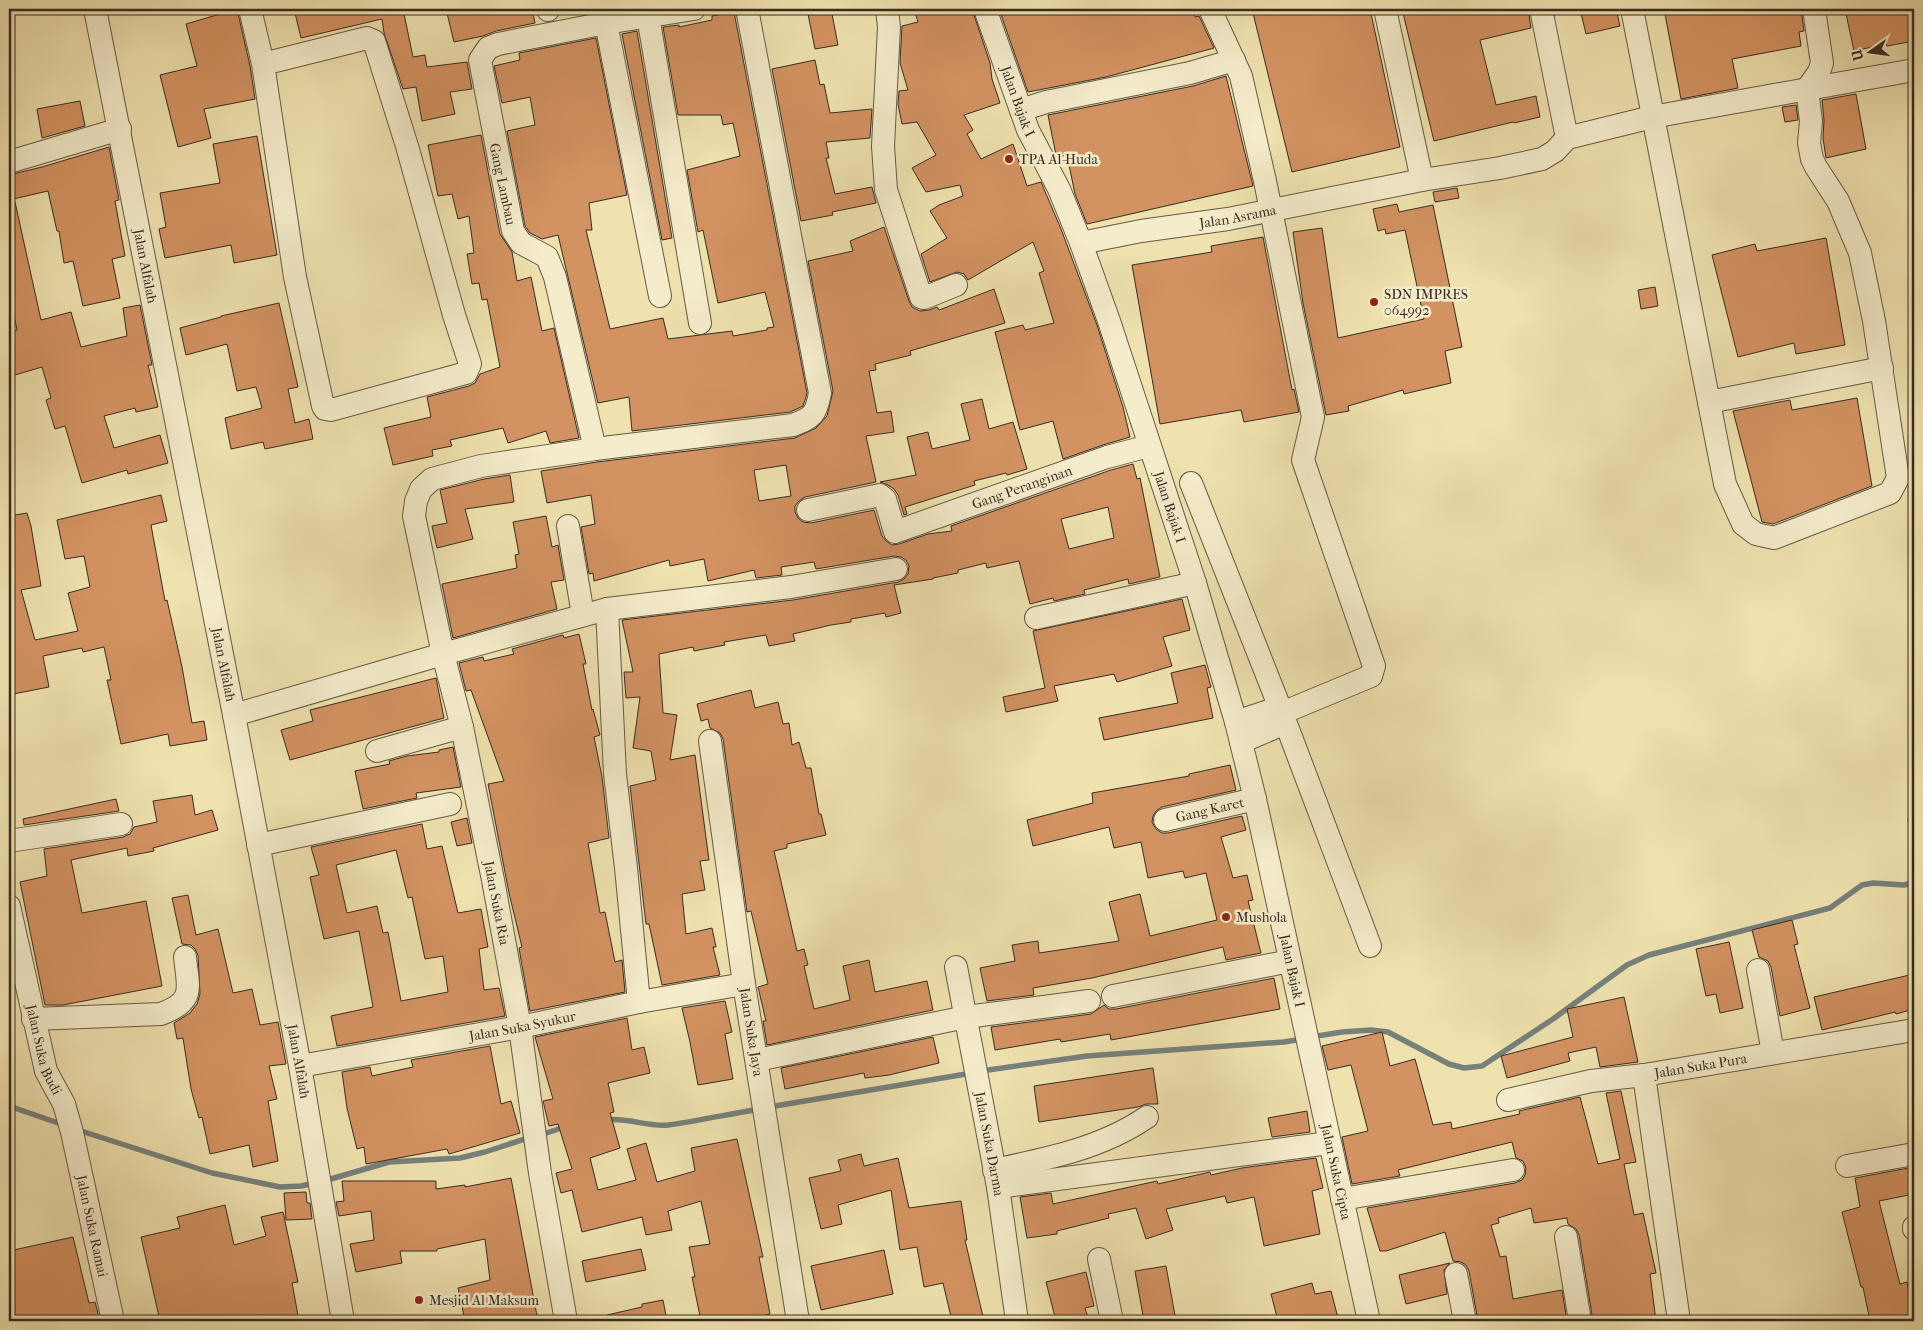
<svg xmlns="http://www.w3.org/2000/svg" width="1923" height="1330" font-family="'IM FELL French Canon',serif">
<rect width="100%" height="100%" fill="#efe2af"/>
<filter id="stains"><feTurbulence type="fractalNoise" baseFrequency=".004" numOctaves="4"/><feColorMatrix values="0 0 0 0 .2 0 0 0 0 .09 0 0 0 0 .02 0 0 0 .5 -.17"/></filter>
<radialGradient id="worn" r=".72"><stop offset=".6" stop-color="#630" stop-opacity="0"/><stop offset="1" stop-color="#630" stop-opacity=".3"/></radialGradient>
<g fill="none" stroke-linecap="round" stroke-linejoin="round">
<g stroke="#76817c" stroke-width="5.5">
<polyline points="1914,811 1910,820 1914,839"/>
<polyline points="1311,1037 1342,1032 1371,1030 1388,1032 1449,1064 1464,1068 1482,1066 1553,1019 1627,965 1649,955 1830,908 1862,885 1873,883 1904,885 1914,882"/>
<polyline points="981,1071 1087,1056 1284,1042 1302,1039"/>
<polyline points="9,1106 64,1125"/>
<polyline points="769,1107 972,1073"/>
<path d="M606,1120C627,1117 647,1127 668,1125C698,1121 729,1114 760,1109"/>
<polyline points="78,1130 212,1173 280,1187 301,1186 315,1183"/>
<polyline points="540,1135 565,1127"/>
<polyline points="324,1181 389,1162 460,1158 485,1152 531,1137"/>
</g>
</g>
<g fill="#d39262" stroke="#372b23" fill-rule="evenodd">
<polygon points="237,9 250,66 255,99 204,109 211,138 178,147 160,75 197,66 186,24"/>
<polygon points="294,9 403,9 413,57 425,55 427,67 467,62 472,89 450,92 455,114 422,121 416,87 403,89 384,33 382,19 301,38"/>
<polygon points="446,9 532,9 535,23 496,31 483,36 454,42"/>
<polygon points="807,9 831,9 838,45 815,49"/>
<polygon points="914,9 972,9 990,63 992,79 1000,103 964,115 973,130 967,134 981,159 1013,144 1027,186 1041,182 1061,229 1097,325 1123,407 1130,437 1103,445 1063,459 1053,421 1020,430 995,332 1023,325 1025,330 1054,323 1039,273 1044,271 1033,242 968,280 964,274 957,272 930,282 921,254 947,238 930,211 939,205 963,196 960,185 926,192 912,168 936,155 917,122 902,124 898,104 899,91 908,90 900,63 902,26 918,22"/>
<polygon points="999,9 1193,9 1195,17 1199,16 1214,48 1106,77 1028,92"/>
<polygon points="1252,9 1370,9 1400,147 1292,172"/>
<polygon points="1402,9 1528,9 1531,28 1480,40 1496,105 1536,96 1540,117 1514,123 1513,122 1434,141"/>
<polygon points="1580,9 1616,9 1620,26 1586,34"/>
<polygon points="1664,9 1801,9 1804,31 1799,32 1801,46 1732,59 1738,88 1681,99"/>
<polygon points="1845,9 1914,9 1914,41 1887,46 1886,44 1854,51"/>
<polygon points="734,12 807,393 806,397 803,406 790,412 632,431 629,397 598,403 558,235 542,239 530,233 525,226 507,131 535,125 530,97 502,103 494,66 520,60 519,53 596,38 627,195 589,203 592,230 586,230 610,329 663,318 668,339 732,331 733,336 767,330 767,328 774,327 765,292 718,303 703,230 698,232 687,170 740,156 733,123 723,125 721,115 678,115 663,27 679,25 679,27 712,20 712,16"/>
<polygon points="637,31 672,238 662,240 622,34"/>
<polygon points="815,60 820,85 824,84 830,113 872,109 870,138 826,142 829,158 826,158 835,194 872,187 876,203 832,212 833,215 801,221 772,69"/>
<polygon points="1226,76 1253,186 1087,224 1075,194 1067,155 1057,157 1056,155 1048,115 1193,86"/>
<polygon points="1856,94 1866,149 1826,158 1823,138 1824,120 1822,100"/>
<polygon points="80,101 85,126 42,138 37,109"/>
<polygon points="1796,105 1798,120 1785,122 1782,107"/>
<polygon points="481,135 500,234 512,252 517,281 531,277 542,331 554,328 579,438 550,443 546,431 508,443 503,428 450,440 452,446 432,450 433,456 393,465 384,428 431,417 427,397 469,386 475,383 480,374 500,367 487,299 482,300 479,283 472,284 467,254 474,253 469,216 458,219 452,194 438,196 428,145"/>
<polygon points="257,136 277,255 234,263 231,245 165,258 159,229 166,227 160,193 220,183 213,144"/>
<polygon points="109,147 119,200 115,201 125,256 112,259 120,298 83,306 73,261 64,263 59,231 57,231 48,191 9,200 9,175 42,167"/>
<polygon points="1457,188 1459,198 1435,202 1433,192"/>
<polygon points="9,202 15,202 41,320 71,312 81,347 127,336 123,308 140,305 152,365 148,365 158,407 136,412 135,408 104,416 114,448 160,435 168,463 128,474 127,470 82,483 65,426 55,429 46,400 51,398 42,367 15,375 9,353 9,333 17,330 9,291"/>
<polygon points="1397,204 1399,212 1433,205 1462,347 1445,351 1451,383 1404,394 1403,390 1348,406 1349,411 1326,415 1303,303 1293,232 1322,228 1338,338 1424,319 1405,230 1386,234 1385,229 1378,231 1373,209"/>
<path d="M884,227L909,301L912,307L920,311L929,310L937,307L939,310L994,289L1005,323L910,351L911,355L875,364L876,370L869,371L877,413L891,411L894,432L866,436L876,482L805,497L799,501L795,506V512L798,518L803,522L811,523L874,510L882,536L886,541L892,545L899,544L928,534L952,531L951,526L1111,470L1133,464L1137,479L1140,478L1160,577L1129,584L1128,579L1084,590L1085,594L1054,601L1053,598L1030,604L1019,561L987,568L986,563L958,570V573L933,578V579L894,585L901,613L886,617L885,613L851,619V622L831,625L793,634L795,641L769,646L766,635L724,642L725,645L694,651L693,647L659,654L663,713L677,715L670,760L695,755L709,860L700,861L705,890L682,894L686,934L712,928L716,947H713L720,975L662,985L649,924H646L630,786L656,780L651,751L633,748L640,697L626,698L624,672H633L622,620L793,600L898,582L904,579L908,574L909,566L906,560L901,557L894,556L816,569L814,562L781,567L782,575L756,578L754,570L708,581L704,559L670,566L669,560L594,581L593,573L589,574L581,527L595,524L591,495L547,503L541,471L597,462L795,438L816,428L827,416L833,391L808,261L853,251L850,241ZM786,465L791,496L759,501L754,470ZM1108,507L1114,538L1069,549L1061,519Z"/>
<polygon points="1263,237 1292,390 1294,389 1299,412 1244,422 1241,410 1160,424 1132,265 1212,252 1211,246"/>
<polygon points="1826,238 1845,345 1796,354 1794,343 1738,357 1712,255 1755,244 1757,251"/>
<polygon points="1655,287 1658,306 1641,309 1638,290"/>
<polygon points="279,303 298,387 288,389 295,423 309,419 313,439 265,449 263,442 231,449 225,418 262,408 256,387 237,391 227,344 186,355 180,328 221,317 221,316"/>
<polygon points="1857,398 1872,486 1773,524 1762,522 1733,411 1790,400 1792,410"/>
<polygon points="982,399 989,429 1013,422 1027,469 1007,475 1006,473 974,481 975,485 905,507 907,514 904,515 898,495 894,489 888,485 880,482 916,475 907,437 928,432 932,449 970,440 961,404"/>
<polygon points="510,475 514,502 465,509 473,539 437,548 432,526 447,523 440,490 484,479"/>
<polygon points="161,495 167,521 151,525 165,601 167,600 182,667 192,723 204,721 207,740 170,746 168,734 121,744 107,680 111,680 104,647 83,652 82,648 43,656 49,687 13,694 9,674 9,516 27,513 31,526 41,586 21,590 35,640 78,631 68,593 90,587 84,556 65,559 57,520"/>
<polygon points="546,516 552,547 558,545 564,580 551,582 557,609 453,638 442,584 517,568 515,555 519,554 513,522"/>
<polygon points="1182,599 1190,630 1163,637 1172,666 1117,682 1114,674 1054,686 1058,701 1006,712 1003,697 1045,688 1033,631"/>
<polygon points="579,634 586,664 583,664 592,710 593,709 600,735 594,737 602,777 609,838 588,843 600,913 605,912 615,962 622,960 625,992 530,1011 519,948 522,947 509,893 488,784 504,781 471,690 466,691 459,663 483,657 484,661 514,654 512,649 563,635 564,638"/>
<polygon points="1205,665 1211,687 1207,688 1213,718 1104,740 1099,718 1178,703 1171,673"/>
<polygon points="436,678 444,718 290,760 281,730 313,721 310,710"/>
<polygon points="751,690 755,708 778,702 783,724 789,723 792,745 799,742 806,768 811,768 819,814 821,814 826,835 787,844 787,848 774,851 797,951 804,949 808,965 804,966 814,1009 850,1000 843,966 869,960 875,992 927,981 933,1010 767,1045 763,1021 766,1021 758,987 768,984 751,911 747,912 723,739 720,733 710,728 708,719 701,721 697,704"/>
<polygon points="453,747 461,787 416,793 417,798 363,809 355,771 390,764 389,761 407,756 439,752 439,750"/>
<polygon points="1230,765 1236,790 1162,807 1156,811 1153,816 1152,822 1156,829 1162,833 1168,833 1242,816 1246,830 1221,837 1233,878 1247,875 1253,900 1248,901 1261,953 1226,960 1223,947 1092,978 1033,988 1034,995 987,1001 980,968 1015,961 1012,945 1038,941 1039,953 1119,941 1109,902 1140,894 1150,936 1217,920 1206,873 1185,878 1183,871 1148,878 1141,842 1114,848 1109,827 1033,846 1027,820 1093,803 1092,793 1189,776 1189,774"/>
<polygon points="192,795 195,815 212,810 218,830 153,848 154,851 128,856 127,848 71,860 82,913 146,901 162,986 63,1005 45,1005 20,882 47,876 44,849 123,837 130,834 134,827 157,822 153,801"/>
<polygon points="116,799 119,811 24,825 23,819"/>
<polygon points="467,818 472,843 457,846 451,822"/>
<path d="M422,824L427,849L442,846L458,913L481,909L488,947L479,949L484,990L499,988L505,1016L337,1046L331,1016L373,1007L359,931L324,939L310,877L319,875L311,847ZM396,850L408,898L412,897L425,959L443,956L448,992L401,1001L388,932L383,933L377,906L347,913L336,865Z"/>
<polygon points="188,895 196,935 218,929 233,993 252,989 260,1025 278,1022 286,1064 269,1066 277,1099 268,1101 278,1161 253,1167 249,1145 210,1154 202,1117 199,1118 191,1089 183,1038 177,1039 174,1023 190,1013 197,1004 200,994 198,955 195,949 191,945 182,944 172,898"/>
<polygon points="1792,920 1798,944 1794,945 1810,1008 1780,1016 1771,967 1768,961 1759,957 1752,930"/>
<polygon points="1729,942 1743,1008 1720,1013 1716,994 1706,996 1696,949"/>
<polygon points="1914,974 1914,1009 1896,1014 1895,1012 1822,1030 1814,997"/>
<polygon points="1274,978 1280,1009 1111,1040 1110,1034 1061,1042 1060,1039 995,1050 991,1027 1091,1014 1104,1005 1109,1009 1116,1009"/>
<polygon points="1624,997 1638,1062 1600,1067 1596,1047 1568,1053 1570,1061 1507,1078 1501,1056 1573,1037 1567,1009"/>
<polygon points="725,1001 732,1032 725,1034 733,1079 698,1085 690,1042 682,1008"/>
<polygon points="627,1018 632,1050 644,1047 650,1073 608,1083 614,1112 610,1113 620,1148 590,1158 598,1190 636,1180 627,1149 646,1143 657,1182 695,1171 691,1148 737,1139 763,1257 759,1257 770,1314 762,1316 763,1321 701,1321 692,1277 695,1277 689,1247 710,1244 701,1201 668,1211 672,1230 646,1235 642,1217 582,1232 572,1190 561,1193 556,1173 572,1169 558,1124 549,1126 543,1101 553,1099 535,1037"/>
<polygon points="1382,1032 1390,1066 1415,1059 1433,1125 1451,1122 1452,1129 1520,1114 1519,1111 1580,1097 1598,1164 1620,1159 1606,1093 1621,1091 1636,1162 1624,1164 1634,1215 1643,1213 1656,1273 1650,1274 1656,1321 1593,1321 1579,1235 1576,1229 1568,1224 1567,1218 1534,1223 1531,1208 1498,1218 1499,1223 1491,1225 1500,1257 1506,1256 1513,1299 1562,1290 1567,1321 1478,1321 1469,1271 1466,1265 1461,1262 1453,1261 1445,1232 1386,1251 1380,1251 1367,1208 1515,1183 1522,1180 1525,1175 1526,1168 1523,1161 1516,1158 1512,1142 1398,1170 1400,1176 1352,1184 1342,1137 1368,1131 1351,1065 1328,1070 1322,1046"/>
<polygon points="933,1037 939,1063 889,1075 865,1078 864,1073 785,1089 781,1068"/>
<polygon points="490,1046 501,1104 511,1101 520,1133 449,1154 447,1149 366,1164 364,1147 357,1149 347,1108 342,1072 370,1067 372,1076 413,1067 411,1060"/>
<polygon points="1153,1068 1158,1104 1146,1104 1138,1107 1039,1122 1034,1086"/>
<polygon points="1307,1111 1310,1132 1272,1137 1268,1118"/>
<polygon points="861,1154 864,1166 898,1158 909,1208 961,1201 967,1240 965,1240 984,1321 952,1321 943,1283 924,1287 917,1247 900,1250 891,1190 838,1205 842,1224 821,1229 809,1178 841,1171 838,1160"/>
<polygon points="1316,1158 1323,1188 1312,1191 1320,1234 1264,1246 1254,1197 1227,1203 1225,1196 1166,1209 1173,1230 1146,1239 1136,1208 1108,1214 1109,1218 1057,1231 1057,1234 1027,1238 1020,1197 1051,1193 1053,1204 1157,1181 1158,1184 1210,1172 1211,1175 1242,1168"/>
<polygon points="1914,1167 1914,1194 1879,1201 1900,1284 1907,1282 1914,1321 1870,1321 1863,1287 1861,1287 1842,1212 1860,1207 1855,1178"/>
<polygon points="511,1178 538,1321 465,1321 458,1288 490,1280 485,1239 437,1249 437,1251 400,1251 402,1263 356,1272 350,1244 374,1240 371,1211 339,1216 336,1202 344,1201 342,1181 436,1181 436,1189 465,1185 465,1187"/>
<polygon points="306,1192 307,1203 310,1203 312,1219 286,1220 284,1193"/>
<polygon points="225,1205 234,1245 266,1236 261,1217 283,1212 298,1282 292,1283 299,1321 160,1321 141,1237 180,1228 177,1217"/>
<polygon points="73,1237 89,1303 95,1302 100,1321 9,1321 9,1251"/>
<polygon points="641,1249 646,1270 586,1282 582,1261"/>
<polygon points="884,1250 893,1294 821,1310 811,1266"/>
<polygon points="1450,1263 1444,1270 1447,1294 1406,1304 1399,1275"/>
<polygon points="1166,1266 1176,1321 1144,1321 1135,1271"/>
<polygon points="1086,1272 1094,1306 1085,1308 1089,1321 1056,1321 1046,1282"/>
<polygon points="1312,1283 1315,1294 1331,1291 1338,1318 1326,1321 1278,1321 1271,1294"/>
<polygon points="663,1300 667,1321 608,1321 607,1315 642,1307 642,1304"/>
</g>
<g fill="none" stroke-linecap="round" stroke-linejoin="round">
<g stroke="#655946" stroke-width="24">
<g id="minor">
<path id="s1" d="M95,9L234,715L300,1066L343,1321"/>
<polyline points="250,9 263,64 295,277 323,406 325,409 331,410 466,373 470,364 454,315 407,146 374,41 367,38 263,64"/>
<polyline points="548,9 548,10"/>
<polyline points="887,9 889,27 883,146 886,190 921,297 924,298 956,285"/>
<path id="s2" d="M985,9L1028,130L1059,189L1081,243L1109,321L1195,583L1236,722L1255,799L1369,1321"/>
<polyline points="1210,9 1241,76 1265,181 1313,417 1303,460 1374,666 1371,676 1282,713 1269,711 1236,722"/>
<polyline points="1385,9 1422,180"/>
<polyline points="1541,9 1567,138"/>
<polyline points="1632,9 1725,484 1743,524 1756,534 1774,538 1890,493 1898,478 1874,321 1860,253 1838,201 1816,167 1812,159 1809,143 1811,121 1807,89 1819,72 1822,63 1814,9"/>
<polyline points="648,16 700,323"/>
<polyline points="606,23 660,296"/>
<polyline points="1021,110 1046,102 1190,73 1234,60"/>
<polyline points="9,162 120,129"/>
<path id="s3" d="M1081,243L1141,231L1228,219L1422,180L1500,168L1542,159L1555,151L1567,138L1652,117L1914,70"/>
<polyline points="1709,402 1882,368"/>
<polyline points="595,449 555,277 547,257 521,243 513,231 480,60 488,48 498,44 606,23 694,9"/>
<polyline points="1191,483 1282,713 1370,946"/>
<path id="s4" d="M808,510L880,495L885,499L895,532L1107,457L1149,446"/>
<polyline points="568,526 583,615"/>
<polyline points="607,609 791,587 896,569"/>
<polyline points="1036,618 1195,583"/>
<polyline points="234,715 443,654 607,609 615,774 626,868 639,1002"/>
<path id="s5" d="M710,741L744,984L798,1321"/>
<polyline points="1241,742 1276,727 1282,713"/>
<polyline points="377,751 462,727"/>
<path id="s6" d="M1165,820L1255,799"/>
<polyline points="9,841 121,824"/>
<polyline points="258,845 450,804"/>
<path id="s7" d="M9,906L46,1071L64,1104L72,1132L113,1321"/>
<path id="s8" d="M956,967L998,1187L1017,1321"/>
<polyline points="1758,970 1773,1053"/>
<polyline points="1113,996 1290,961"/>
<path d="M33,1019L161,1014C196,1001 188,988 185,957"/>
<polyline points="757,1060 966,1017 1089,1001"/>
<path id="s9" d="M300,1066L520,1027L639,1002L744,984"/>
<polyline points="1508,1100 1591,1081 1644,1075"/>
<polyline points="1847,1166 1914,1154"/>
<path d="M994,1170C1047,1159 1102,1148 1147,1117"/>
<polyline points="998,1187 1329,1143"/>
<polyline points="1342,1199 1513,1170"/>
<polyline points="1914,1227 1914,1229"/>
<polyline points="1566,1237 1580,1321"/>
<polyline points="1099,1259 1112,1321"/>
<polyline points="1456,1274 1465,1321"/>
<path d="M566,1321L540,1173L520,1027L493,880L462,727L443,654L414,516L416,501L421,489L432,479L481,466L595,449L793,425C813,417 816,415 820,393L747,9"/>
<path id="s10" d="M1679,1321L1644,1075L1914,1030"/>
</g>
</g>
<use href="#minor" stroke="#f5eccb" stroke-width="22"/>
</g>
<g fill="#8f2418" stroke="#f5eccb" stroke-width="2">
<circle cx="1009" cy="159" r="5"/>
<circle cx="1374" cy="302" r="5"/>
<circle cx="1226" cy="917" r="5"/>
<circle cx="419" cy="1300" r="5"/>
</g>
<g text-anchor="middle" stroke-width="5" stroke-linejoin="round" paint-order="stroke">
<g font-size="14" fill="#372b23" stroke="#f5eccb">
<text dy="5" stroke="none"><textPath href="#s2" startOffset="98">Jalan Bajak I</textPath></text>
<text transform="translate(503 184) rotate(78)" y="5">Gang Lambau</text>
<text dy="5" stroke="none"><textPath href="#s3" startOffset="159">Jalan Asrama</textPath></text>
<text dy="5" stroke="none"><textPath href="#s1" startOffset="262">Jalan Alfalah</textPath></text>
<text dy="5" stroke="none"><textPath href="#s4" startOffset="249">Gang Peranginan</textPath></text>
<text dy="5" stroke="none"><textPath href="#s2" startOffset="532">Jalan Bajak I</textPath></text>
<text dy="5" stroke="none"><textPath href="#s1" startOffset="668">Jalan Alfalah</textPath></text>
<text dy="5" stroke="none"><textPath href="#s6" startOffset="46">Gang Karet</textPath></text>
<text transform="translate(497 903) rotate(79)" y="5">Jalan Suka Ria</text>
<text dy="5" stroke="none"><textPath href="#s2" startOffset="1012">Jalan Bajak I</textPath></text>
<text dy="5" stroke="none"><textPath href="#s9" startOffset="226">Jalan Suka Syukur</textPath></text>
<text dy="5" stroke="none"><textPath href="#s5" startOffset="294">Jalan Suka Jaya</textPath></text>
<text dy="5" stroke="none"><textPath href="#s7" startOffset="148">Jalan Suka Budi</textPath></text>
<text dy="5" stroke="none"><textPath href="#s1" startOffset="1072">Jalan Alfalah</textPath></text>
<text dy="5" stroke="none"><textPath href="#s10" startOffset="306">Jalan Suka Pura</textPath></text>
<text dy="5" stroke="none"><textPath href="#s8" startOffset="180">Jalan Suka Darma</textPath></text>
<text dy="5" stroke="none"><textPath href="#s2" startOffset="1218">Jalan Suka Cipta</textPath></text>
<text dy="5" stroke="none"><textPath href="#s7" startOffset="332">Jalan Suka Ramai</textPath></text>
</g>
<g font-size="14" fill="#372b23" stroke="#f5eccb" text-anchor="start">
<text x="1019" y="164">TPA Al-Huda</text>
<text x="1384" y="299">SDN IMPRES<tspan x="1384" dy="16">064992</tspan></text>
<text x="1236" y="922">Mushola</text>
<text x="429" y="1305">Mesjid Al Maksum</text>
</g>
</g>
<rect width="1923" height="1330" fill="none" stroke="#efe2af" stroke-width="30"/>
<rect x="10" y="10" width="1903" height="1310" fill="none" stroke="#372b23" stroke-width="2.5"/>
<rect x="15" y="15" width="1893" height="1300" fill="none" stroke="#372b23"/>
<g transform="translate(1870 52) rotate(256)" stroke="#f5eccb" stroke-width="4" paint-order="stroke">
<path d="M0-4L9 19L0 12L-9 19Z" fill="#372b23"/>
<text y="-8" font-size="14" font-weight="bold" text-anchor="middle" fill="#372b23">U</text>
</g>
<rect width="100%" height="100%" filter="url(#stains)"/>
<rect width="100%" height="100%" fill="url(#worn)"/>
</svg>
